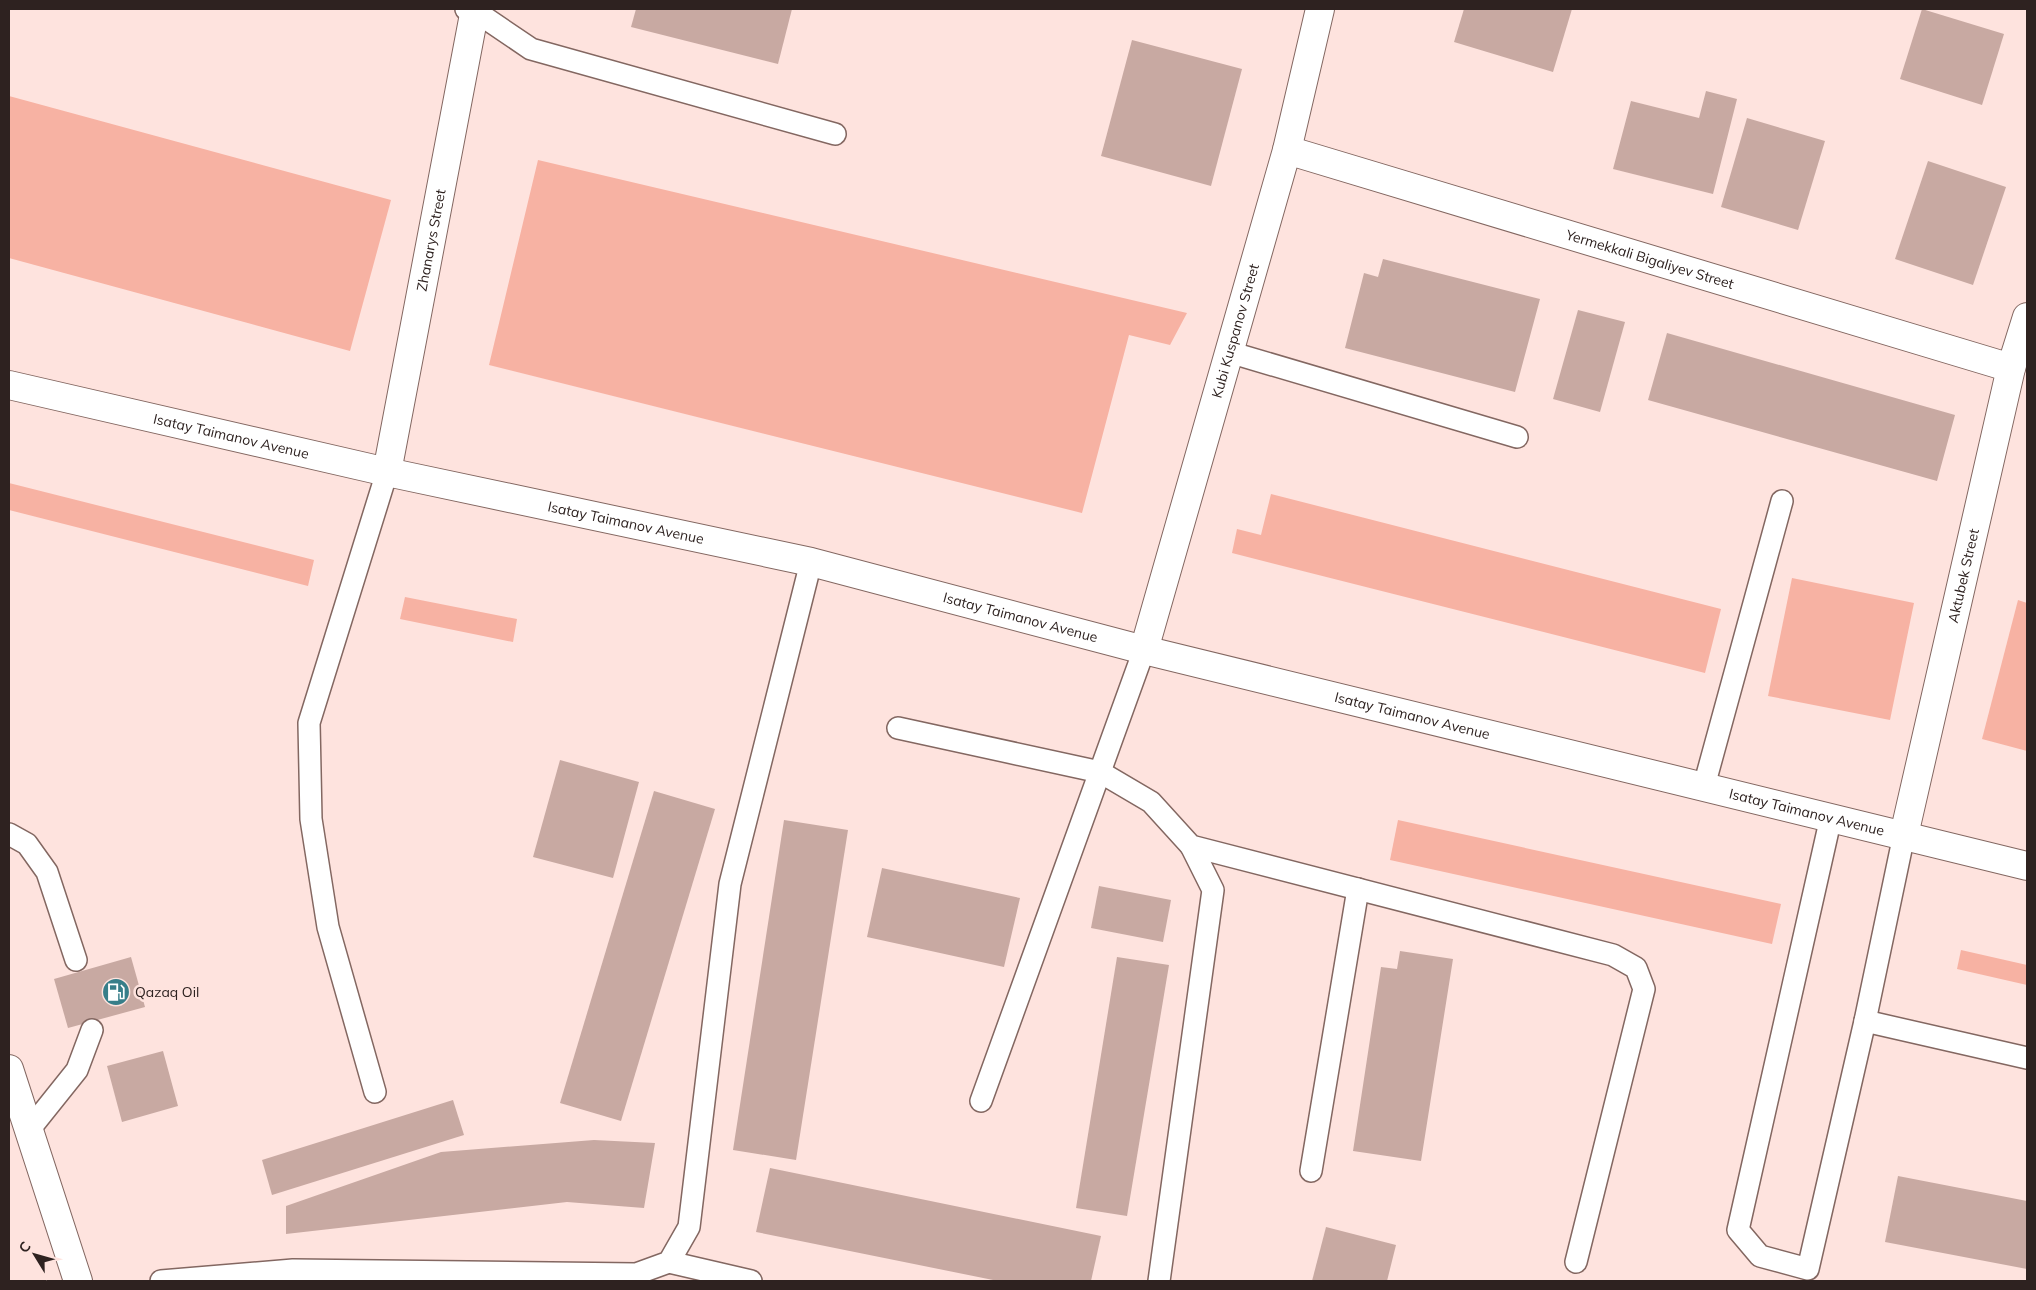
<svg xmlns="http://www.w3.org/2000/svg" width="2036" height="1290" font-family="Mulish,sans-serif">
<rect width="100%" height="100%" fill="#fee3de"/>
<g fill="#f7b2a3">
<polygon points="9,96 391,200 350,351 9,258"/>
<polygon points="538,160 1187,313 1170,345 1129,335 1082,513 489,365"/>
<polygon points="9,483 314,560 308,586 9,510"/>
<polygon points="1271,494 1721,609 1705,673 1232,553 1237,529 1261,535"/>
<polygon points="1792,578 1914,603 1890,720 1768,696"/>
<polygon points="405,597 517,619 513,642 400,619"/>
<polygon points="2018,600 2027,603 2027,751 1982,739"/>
<polygon points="1398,820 1781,904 1772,944 1390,860"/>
<polygon points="1961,950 2027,965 2027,985 1957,969"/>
</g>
<g fill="#c8a9a2">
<polygon points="636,9 792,9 778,64 631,27"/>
<polygon points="1464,9 1572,9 1553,72 1454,42"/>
<polygon points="1922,9 2004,34 1982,105 1900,79"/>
<polygon points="1132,40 1242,69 1211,186 1101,156"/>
<polygon points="1706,91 1737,99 1713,194 1613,169 1631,101 1699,118"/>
<polygon points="1747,118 1825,141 1798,230 1721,207"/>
<polygon points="1928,161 2006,187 1973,285 1895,259"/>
<polygon points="1383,259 1540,299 1515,392 1345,348 1364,273 1378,277"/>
<polygon points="1578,310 1625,322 1600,412 1553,399"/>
<polygon points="1667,333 1955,415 1937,481 1648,400"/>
<polygon points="560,760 639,782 613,878 533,857"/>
<polygon points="654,791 715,809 621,1121 560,1103"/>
<polygon points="784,820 848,830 796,1160 733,1150"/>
<polygon points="882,868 1020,898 1004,967 867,937"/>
<polygon points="1099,886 1171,900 1163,942 1091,928"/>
<polygon points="1400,951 1453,959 1421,1161 1353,1151 1381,967 1397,969"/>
<polygon points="131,957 145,1007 68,1028 54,979"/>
<polygon points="1117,957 1169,965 1127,1216 1076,1208"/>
<polygon points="163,1051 178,1106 122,1122 107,1066"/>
<polygon points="453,1100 464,1135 272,1195 262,1160"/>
<polygon points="594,1140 655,1143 644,1208 567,1202 286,1234 286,1206 441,1152"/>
<polygon points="770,1168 1101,1236 1091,1281 998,1281 756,1232"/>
<polygon points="1898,1176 2027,1201 2027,1269 1885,1242"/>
<polygon points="1326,1227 1396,1245 1387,1281 1312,1281"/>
</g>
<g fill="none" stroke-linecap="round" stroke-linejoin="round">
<g stroke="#836761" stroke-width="24">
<g id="lane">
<polyline points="466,9 475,11 531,49 835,134"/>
<polyline points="1229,352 1517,437"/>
<polyline points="898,728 1100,772 1151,802 1191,846 1613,955 1636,968 1644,989 1576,1262"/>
<polyline points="1704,786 1782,501"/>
<polyline points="1831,817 1738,1230 1760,1256 1808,1269 1865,1021 1904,835"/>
<polyline points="9,834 27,844 47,872 76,960"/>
<polyline points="1865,1021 2027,1058"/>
<polyline points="375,1092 328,927 311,819 309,723 387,472"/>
<polyline points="981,1101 1144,650"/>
<polyline points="29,1130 77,1070 92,1030"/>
<polyline points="1311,1171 1358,889"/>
<polyline points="669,1262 751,1281"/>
<polyline points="161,1281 293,1270 636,1274 669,1262 689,1227 730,884 811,562"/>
<polyline points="1159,1281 1213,890 1191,846"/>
</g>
</g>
<g stroke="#836761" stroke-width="30">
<g id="street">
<path id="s1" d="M1287,150L2011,368"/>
<path id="s2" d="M387,472L475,9"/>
<path id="s3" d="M1144,650L1287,150L1320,9"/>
<path id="s4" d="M1904,835L2011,368L2027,317"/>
</g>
</g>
<g stroke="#836761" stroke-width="30">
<g id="primary">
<path id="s5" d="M9,385L387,472L811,562L1144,650L2027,866"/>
<polyline points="9,1069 78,1281"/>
</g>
</g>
<use href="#lane" stroke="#fff" stroke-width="21"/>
<use href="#street" stroke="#fff" stroke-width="28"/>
<use href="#primary" stroke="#fff" stroke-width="28"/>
</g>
<defs>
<g id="fuel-disc" transform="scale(1.4375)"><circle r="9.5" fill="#377e89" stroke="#fee3de"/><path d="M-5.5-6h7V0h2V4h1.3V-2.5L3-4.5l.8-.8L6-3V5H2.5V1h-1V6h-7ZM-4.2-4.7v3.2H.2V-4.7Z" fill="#fff"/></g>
</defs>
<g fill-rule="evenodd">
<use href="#fuel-disc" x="116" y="992"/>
</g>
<g text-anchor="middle" stroke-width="5" stroke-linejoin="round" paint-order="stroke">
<g font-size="14" fill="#2e2220" stroke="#fee3de">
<text dy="5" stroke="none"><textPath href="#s2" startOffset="236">Zhanarys Street</textPath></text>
<text dy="5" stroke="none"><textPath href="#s1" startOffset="379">Yermekkali Bigaliyev Street</textPath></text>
<text dy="5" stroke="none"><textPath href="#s3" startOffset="332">Kubi Kuspanov Street</textPath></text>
<text dy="5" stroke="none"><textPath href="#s5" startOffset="228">Isatay Taimanov Avenue</textPath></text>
<text dy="5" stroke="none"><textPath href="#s5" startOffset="632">Isatay Taimanov Avenue</textPath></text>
<text dy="5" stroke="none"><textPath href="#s4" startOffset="266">Aktubek Street</textPath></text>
<text dy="5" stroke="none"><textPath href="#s5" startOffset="1038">Isatay Taimanov Avenue</textPath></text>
<text dy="5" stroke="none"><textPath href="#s5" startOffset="1442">Isatay Taimanov Avenue</textPath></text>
<text dy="5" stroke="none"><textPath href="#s5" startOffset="1848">Isatay Taimanov Avenue</textPath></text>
</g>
<g font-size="14" fill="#2e2220" stroke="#fee3de" text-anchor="start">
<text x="135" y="997">Qazaq Oil</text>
</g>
</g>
<rect width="2036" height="1290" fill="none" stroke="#2e2220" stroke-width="20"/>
<g transform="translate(35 1255) rotate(307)" stroke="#fee3de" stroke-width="4" paint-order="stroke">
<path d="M0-4L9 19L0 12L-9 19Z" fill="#2e2220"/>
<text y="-8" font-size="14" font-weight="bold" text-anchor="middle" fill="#2e2220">С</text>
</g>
</svg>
